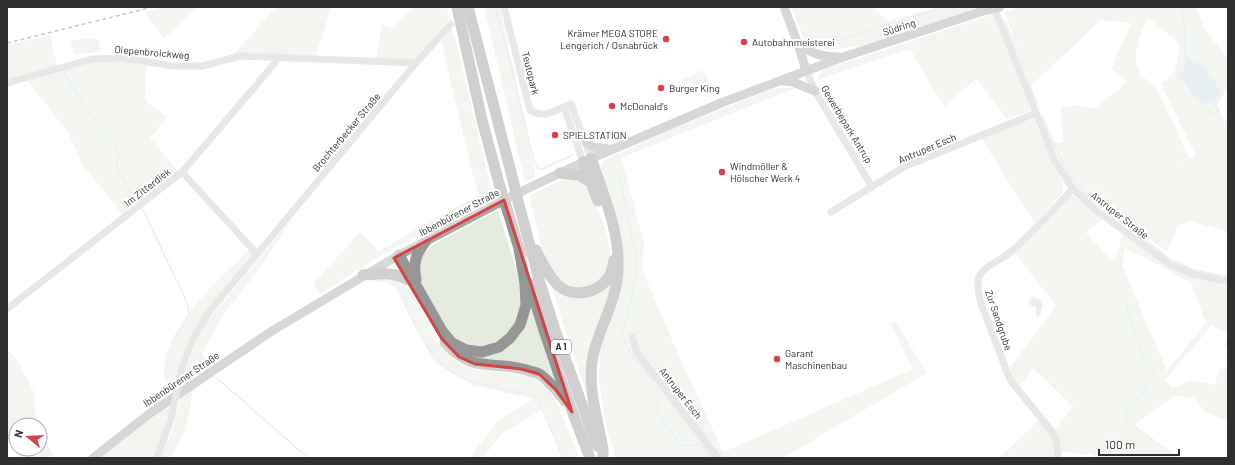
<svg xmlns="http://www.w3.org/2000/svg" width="1235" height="465" font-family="Barlow,sans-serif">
<rect width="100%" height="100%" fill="#fff"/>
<g fill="#e5ebde" fill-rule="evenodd">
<polygon points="163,7 196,7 164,39 144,12"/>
<polygon points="276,7 331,7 316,56 232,56"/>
<polygon points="412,7 447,7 449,20 414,61 376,58 382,24 391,28"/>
<polygon points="484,7 500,7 536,177 525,182"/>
<polygon points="791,7 873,7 888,21 941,7 982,7 860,46 831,50 816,48 804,39"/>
<path d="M1020,7H1196L1204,28L1228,59V87L1216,108L1228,122V232L1191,221L1178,226L1167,252L1102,203L1095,206L1076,188L1059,160L1052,143L1063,142L1061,107L1077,105L1093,109L1128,82L1111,69L1131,23L1101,20L1030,87L1005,12ZM1148,18L1180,44L1175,71L1161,84L1196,156L1180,162L1189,157L1157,89L1140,74L1136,64V50L1141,33ZM1188,59L1201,64L1208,75L1218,86L1209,104C1195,103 1187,90 1180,79C1182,72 1186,67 1186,60Z"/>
<polygon points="994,14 1031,111 1007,119 976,79 944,107 910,49 817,80 822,70"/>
<polygon points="451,28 454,38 455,38 493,196 382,255 320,294 314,283 360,232 379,251 431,220 478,196 441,41"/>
<polygon points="50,35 57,66 7,81 7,45"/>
<polygon points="79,39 99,39 101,47 100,51 78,55 74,54 70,41"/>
<polygon points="123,61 146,64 145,101 168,117 150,138 178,171 122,214 82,164 69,134 28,81 92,62"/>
<polygon points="704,70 709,82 686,92 681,80"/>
<polygon points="774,88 796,88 621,158 644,242 642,269 675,347 723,452 913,369 891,324 896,322 927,373 783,458 615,458 604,417 599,380 600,350 620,296 623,272 621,237 601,168 604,160 668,131"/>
<polygon points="1033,117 1052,162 1063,183 1063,192 1035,224 981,138"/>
<path d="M575,177L586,183C595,202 610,233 610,255C610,288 572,300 553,272C539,250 536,219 529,195L562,180Z"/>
<path d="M1074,196L1103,219L1086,233L1111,260L1117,254L1123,234L1169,267L1185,274L1228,287V334L1212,325L1165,380L1172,388L1191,380L1215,385L1219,369L1228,368V422L1205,412L1194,397L1175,396L1133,426L1177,458H1096L1090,453L1085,455L1058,451L1053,431L1073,407L1033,368L1019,388L1012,378L1010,367L1056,306L1014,252L1068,197ZM1125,248L1146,258L1191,283L1206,323L1167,371L1122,265Z"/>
<path d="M498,210L521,286L522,300L514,328L497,343L485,347L463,345L448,333L422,285C416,268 419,256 432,245Z"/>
<path d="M294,217L257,272L221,318L201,356L207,365L184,382C187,361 195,343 205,324Z"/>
<path d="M248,250L252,254L202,316L197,324L184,353L174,388L169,391C145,343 218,281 248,250Z"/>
<polygon points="616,269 596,337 590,405 548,277 578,294"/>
<polygon points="380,278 400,281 411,291 438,342 458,363 477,370 527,375 545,385 559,406 579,458 563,458 544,409 504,432 482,458 469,458 499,420 533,399 472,385 434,362 396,288 386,282 371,282 359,285"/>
<polygon points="529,303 532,312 557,385 549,379 478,362 455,347 500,348"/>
<polygon points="7,349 17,359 34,392 35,416 39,425 16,425 16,449 40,449 40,426 54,458 19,458 7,436"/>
<polygon points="194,389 184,433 170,458 160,458 173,429 180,399"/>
<path d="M171,406C168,424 162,442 153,458H100L151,417Z"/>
<path d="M1039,420C1051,435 1053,438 1054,458H999Z"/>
</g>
<g fill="#ccdde9">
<path d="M1188,59C1192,60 1197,60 1200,63C1204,67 1220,88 1221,92C1219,98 1218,99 1213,102C1201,108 1193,97 1187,88C1184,83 1180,81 1180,74C1183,69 1186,67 1186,60Z"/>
<polygon points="1032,296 1040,300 1043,304 1040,314 1038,316 1036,315 1036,307 1028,304"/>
</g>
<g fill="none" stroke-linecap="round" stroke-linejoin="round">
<g stroke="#ccdde9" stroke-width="1.5">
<polyline points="495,7 509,57 534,161 538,168 541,169 544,168 573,155"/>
<polyline points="1182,7 1184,21 1185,56 1188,60"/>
<polyline points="1005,21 1037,104"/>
<polyline points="829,44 943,7"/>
<polyline points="62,69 87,111 116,144 118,153 117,169 137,202"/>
<polyline points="1215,105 1220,113"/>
<polyline points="1204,109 1215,114 1219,112"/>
<path d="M1041,114C1055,148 1067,178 1094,202"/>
<polyline points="1223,120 1226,125 1228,133"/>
<polyline points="618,169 636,257 636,270 632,297 622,335 627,348 651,378"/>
<polyline points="142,208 188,304 189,316 176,337 176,338 179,340"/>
<polyline points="1103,209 1169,258"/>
<polyline points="1172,260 1194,270 1228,277"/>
<polyline points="1126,301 1135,337 1142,354 1155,372 1154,375 1126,414 1126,418 1127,421"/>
<path d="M404,302C419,335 436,371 474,382C493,388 514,390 534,396L539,402L563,458"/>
<polyline points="1225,347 1228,339"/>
<polyline points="201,356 207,363"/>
<polyline points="217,378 308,458"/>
<polyline points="660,395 655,410 681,445 685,446 700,444 712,458"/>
<polyline points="1130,423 1178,458"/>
</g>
<g stroke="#ccc" stroke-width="7">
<polyline points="504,7 530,110 538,114 547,114 571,104 591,158"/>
<polyline points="994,7 1055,161 1073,189 1097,211 1171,265 1193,274 1228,282"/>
<polyline points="806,70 815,91 872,187"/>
<polyline points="7,83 92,59 123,58 173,66 202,66 241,56 416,63"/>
<polyline points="564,107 583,162"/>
<polyline points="182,172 257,254"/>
<polyline points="831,212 904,167 1036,113"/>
<polyline points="7,309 182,172 275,63 276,57"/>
<polyline points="632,337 635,348 641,358 718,458"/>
<path d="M181,372C187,350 196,331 209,312L416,63L451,24"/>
<polyline points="157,458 171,419"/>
<path d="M1058,458L1056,440L1050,429L1010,380L981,303C979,294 975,282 981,273C988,265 1000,260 1008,254C1032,235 1052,210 1073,189"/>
</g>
<g stroke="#a7a7a7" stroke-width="9">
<polyline points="784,7 798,44 806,70"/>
<path d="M798,44C811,53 822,57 838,57"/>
<polyline points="782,81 793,82 815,91"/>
<polyline points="586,142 593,147 609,149"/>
<polyline points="93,458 149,414 272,331 394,258 512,196 583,162 721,103 843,57 983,11"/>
</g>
<g stroke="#969696" stroke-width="11">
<polyline points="457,7 482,120 500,187"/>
<polyline points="468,7 513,180"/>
<path d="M591,158C603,194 620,231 618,270C617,298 603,321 595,348C585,381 597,416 603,449V458"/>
<polyline points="583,162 598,201"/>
<polyline points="560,173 579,175 590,182"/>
<polyline points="519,205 540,283 556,333 597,446"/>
<polyline points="508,212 521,255"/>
<path d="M536,250C542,262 548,276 558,285C573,299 600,293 610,275C612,271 613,265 614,260"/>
<polyline points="399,255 442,331 452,343 466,350 482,352 499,347 510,338 520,325 526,305 525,283 519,249"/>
<path d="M363,275C380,274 393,271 408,280"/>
<path d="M416,280C413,264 415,254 426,241"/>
<path d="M529,283C547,342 567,400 590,458"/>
<path d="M445,342C472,374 493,360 527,370C531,372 536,372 539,374C549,380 558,392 565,401"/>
</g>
<polyline stroke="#848484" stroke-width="1.5" stroke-dasharray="4 3" stroke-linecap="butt" points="7,43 153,7"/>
<polyline stroke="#ccc" stroke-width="7" points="171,419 181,372"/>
<polyline stroke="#a7a7a7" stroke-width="9" points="983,11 1000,7"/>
<g stroke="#969696" stroke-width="11">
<polyline points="513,180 519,205"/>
<polyline points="500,187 508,212"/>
</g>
</g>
<path d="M0 0H1235V465H0ZM504,200L572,412L556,390L539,374L521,369L475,364L459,357L442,339L394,258Z" fill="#fff" fill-opacity=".55" fill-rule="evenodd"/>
<path fill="none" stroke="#d64247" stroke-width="3" stroke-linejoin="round" d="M504,200L572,412L556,390L539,374L521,369L475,364L459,357L442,339L394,258Z"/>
<g fill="#d64247" stroke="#fff" stroke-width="1.5">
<circle cx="666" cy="39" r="4"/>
<circle cx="744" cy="42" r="4"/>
<circle cx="661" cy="88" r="4"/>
<circle cx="612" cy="106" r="4"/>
<circle cx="555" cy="135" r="4"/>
<circle cx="722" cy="172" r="4"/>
<circle cx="777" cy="359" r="4"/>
</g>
<g text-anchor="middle" stroke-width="4" stroke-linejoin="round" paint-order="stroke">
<rect fill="#fff" stroke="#6d6d6d" stroke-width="1" x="551" y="340" width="20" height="14" rx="3"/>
<g font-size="9" font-weight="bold" fill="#2f2f2f">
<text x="561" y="350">A 1</text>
</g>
<g font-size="10" fill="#2f2f2f" stroke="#fff">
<text transform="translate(899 27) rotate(-18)" y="4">Südring</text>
<text transform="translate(152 52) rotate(5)" y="4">Diepenbroickweg</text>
<text transform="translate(531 73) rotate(76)" y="4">Teutopark</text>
<text transform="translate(847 124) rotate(59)" y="4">Gewerbepark Antrup</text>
<text transform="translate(346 132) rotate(-50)" y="4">Brochterbecker Straße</text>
<text transform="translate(927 148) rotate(-23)" y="4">Antruper Esch</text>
<text transform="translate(147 187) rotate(-38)" y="4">Im Zitterdiek</text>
<text transform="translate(459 212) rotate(-28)" y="4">Ibbenbürener Straße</text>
<text transform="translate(1120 215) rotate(38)" y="4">Antruper Straße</text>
<text transform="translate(999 320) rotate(71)" y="4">Zur Sandgrube</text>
<text transform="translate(181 379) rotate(-34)" y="4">Ibbenbürener Straße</text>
<text transform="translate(681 393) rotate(52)" y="4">Antruper Esch</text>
</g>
<g font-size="10" fill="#2f2f2f" stroke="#fff" text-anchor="start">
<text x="658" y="37" text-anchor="end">Krämer MEGA STORE<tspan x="658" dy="12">Lengerich / Osnabrück</tspan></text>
<text x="752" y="46">Autobahnmeisterei</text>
<text x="669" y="92">Burger King</text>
<text x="620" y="110">McDonald's</text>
<text x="563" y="139">SPIELSTATION</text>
<text x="730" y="170">Windmöller &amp;<tspan x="730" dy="12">Hölscher Werk 4</tspan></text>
<text x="785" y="357">Garant<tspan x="785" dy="12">Maschinenbau</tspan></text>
</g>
</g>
<rect width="1235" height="465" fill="none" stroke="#2f2f2f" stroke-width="16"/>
<g transform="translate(28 437) rotate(288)"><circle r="19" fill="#ffffff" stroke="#acacac"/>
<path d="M0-3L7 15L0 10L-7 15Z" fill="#d64247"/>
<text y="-6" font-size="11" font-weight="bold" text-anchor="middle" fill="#2f2f2f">N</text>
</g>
<path d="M1099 449v6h80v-6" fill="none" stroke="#2f2f2f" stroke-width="2"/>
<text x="1105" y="449" font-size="12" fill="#2f2f2f" stroke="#ffffff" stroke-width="3" paint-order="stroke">100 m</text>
</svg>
